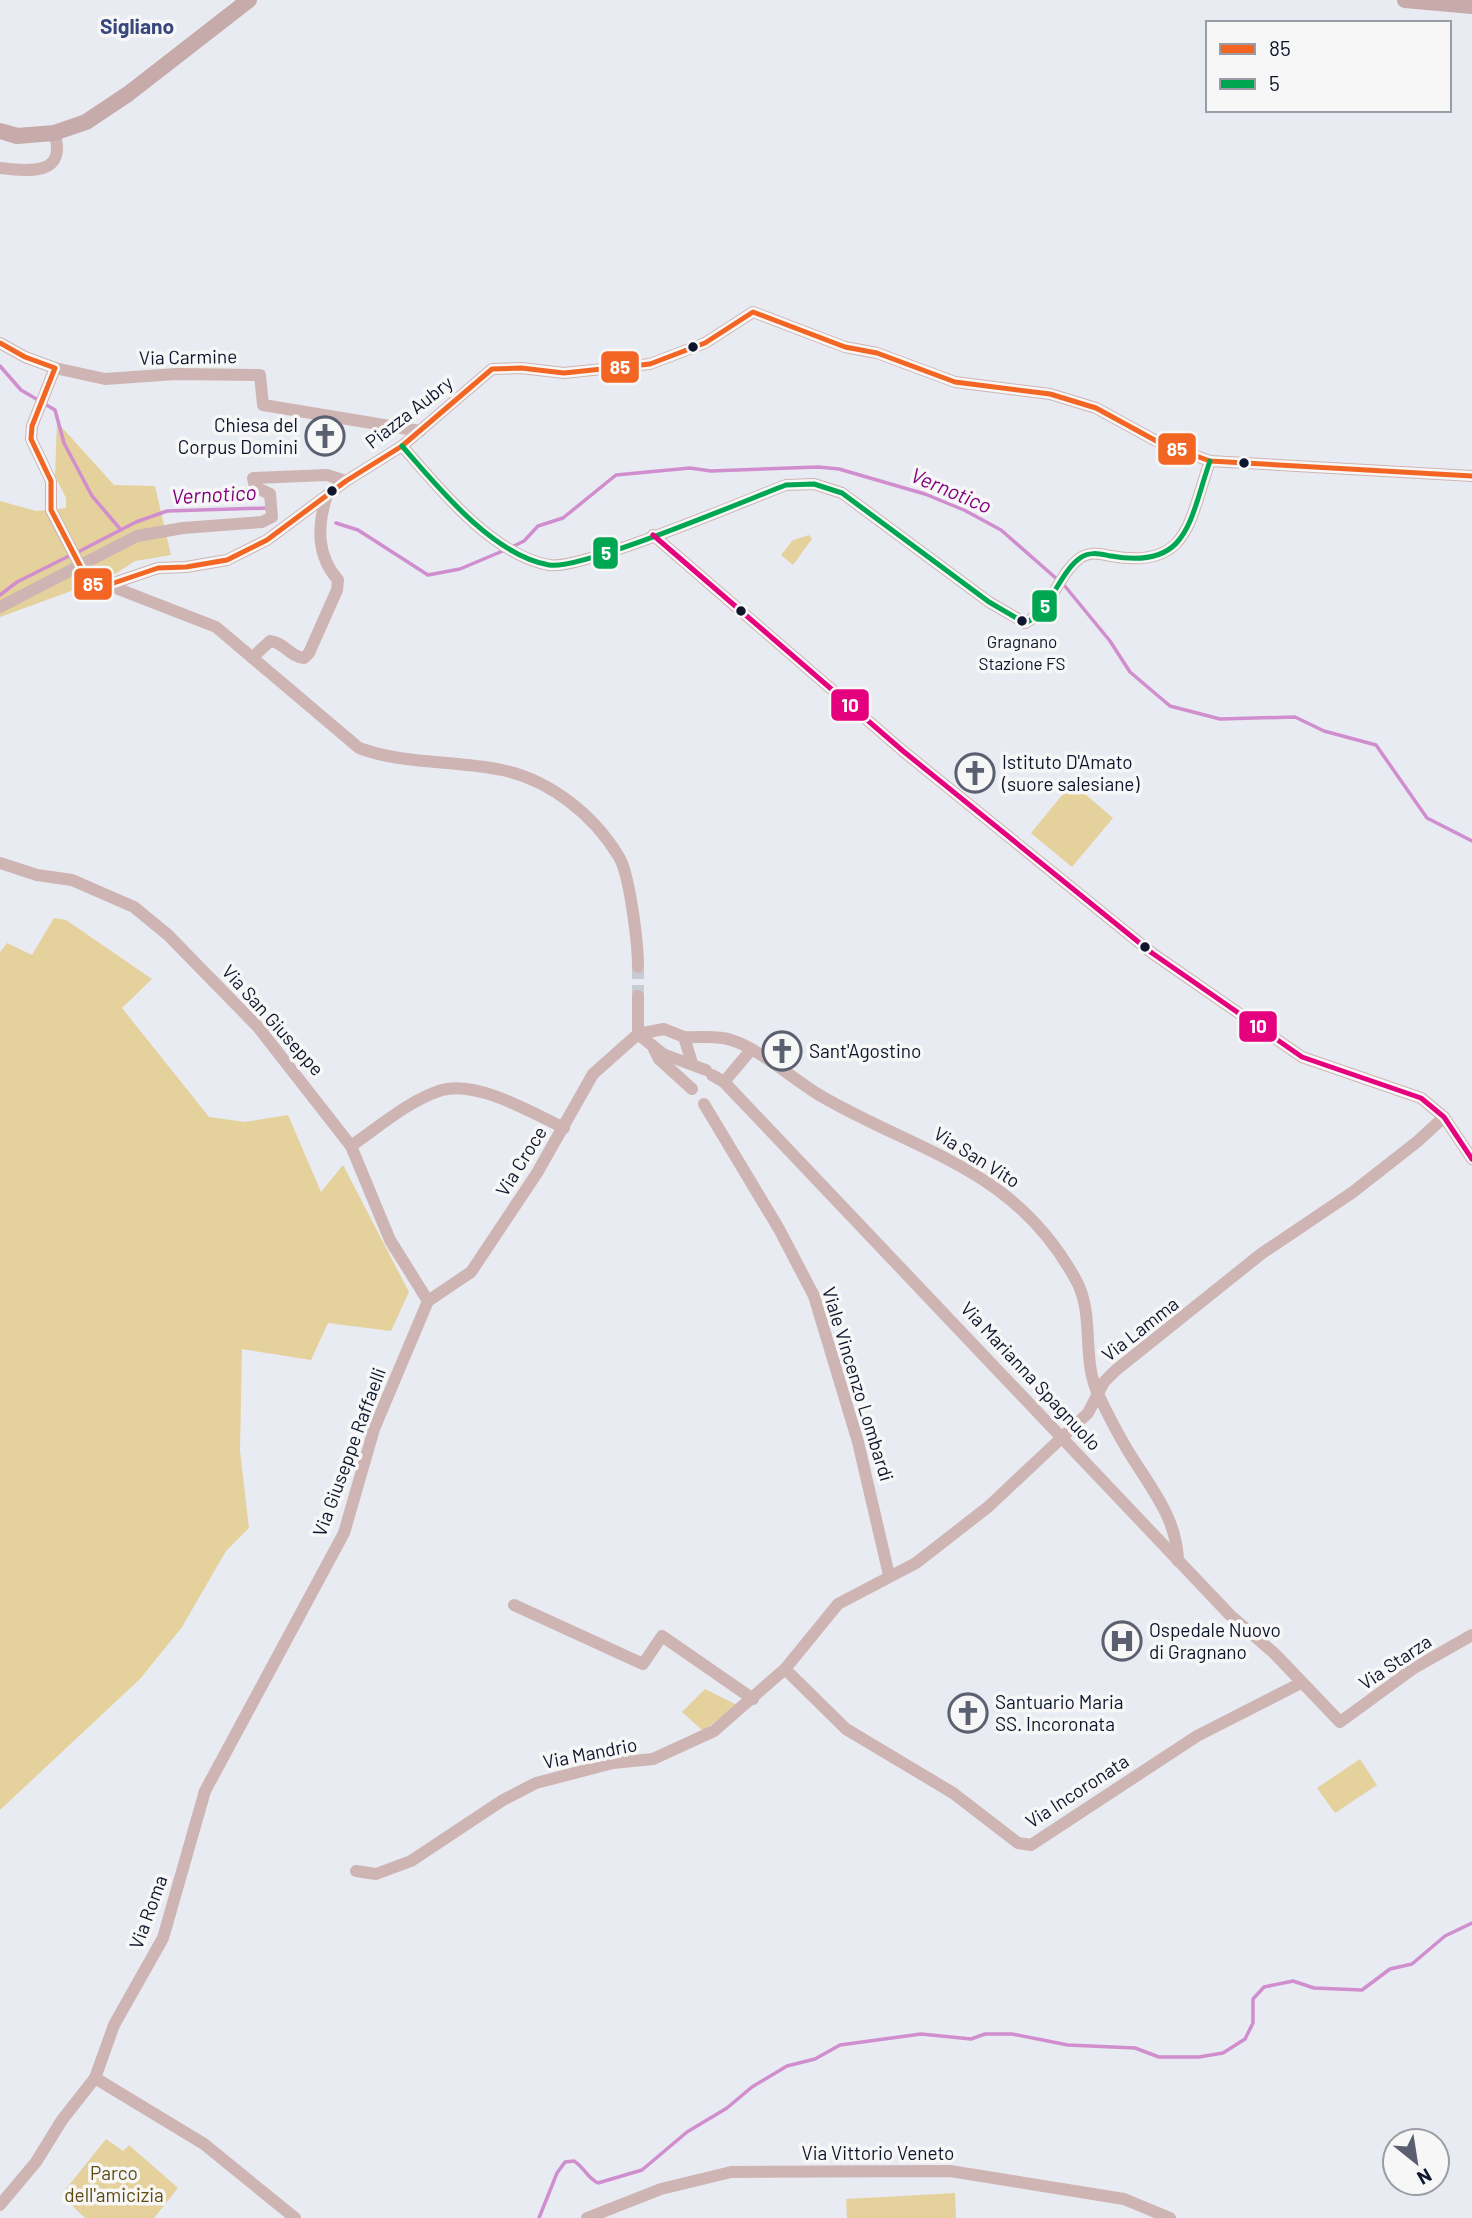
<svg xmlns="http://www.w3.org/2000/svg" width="1472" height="2218" font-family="Barlow,sans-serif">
<rect width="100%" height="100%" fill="#e8ebf2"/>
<g fill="#e4d19c">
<polygon points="57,422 114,485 155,486 171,555 135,561 112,576 0,617 0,501 36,511 66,508 66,498 55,476"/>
<polygon points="809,535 812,539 793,565 781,555 793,540"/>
<polygon points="1072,783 1113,818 1072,867 1031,833"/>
<polygon points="54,918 66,920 152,979 122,1008 209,1117 245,1122 288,1115 321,1192 343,1165 409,1292 391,1331 328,1323 311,1360 242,1349 240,1451 249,1528 226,1551 182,1627 140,1679 0,1810 0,952 7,943 32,955"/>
<polygon points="705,1689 737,1705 703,1731 682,1712"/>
<polygon points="1360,1759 1377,1785 1335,1813 1317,1788"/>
<polygon points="106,2139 123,2151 129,2145 178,2188 154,2218 85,2218 61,2195"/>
<polygon points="955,2193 956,2218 847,2218 846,2199"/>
</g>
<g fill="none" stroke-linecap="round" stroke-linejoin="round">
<g stroke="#d08ecf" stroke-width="3.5">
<polyline points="0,366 21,390 55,410 64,443 92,496 121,530"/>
<polyline points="336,523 358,530 428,575 460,569 505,550"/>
<polyline points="512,547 524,541 538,526 563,518 616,475 690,468 711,471 818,467 839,469 925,494 964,510 1001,530 1058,580"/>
<polyline points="78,552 136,522 167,511 267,508"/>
<polyline points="1064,585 1110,641 1130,672 1170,706 1220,719 1295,717 1324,731 1376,745 1427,818 1472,841"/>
<polyline points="0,595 17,582 71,555"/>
<path d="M539,2218L557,2173L565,2162L574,2161C585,2168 587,2178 598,2183L642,2170L687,2132L727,2108L752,2087L787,2066L815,2059L840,2045L921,2034L971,2039L985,2034H1012L1068,2045L1135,2048L1159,2057H1199L1223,2053L1245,2039L1253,2023V1999L1264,1987L1293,1981L1314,1988L1362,1990L1390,1969L1412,1964L1445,1936L1472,1923"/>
</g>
<polyline stroke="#c7cbd4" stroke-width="12" stroke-dasharray="12 6" stroke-linecap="butt" points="638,967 638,996"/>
<g stroke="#ceb5b3" stroke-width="12">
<path d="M0,168C30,172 68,175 54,133"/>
<polyline points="0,343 25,357 55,368 32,426 31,439 51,481 51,510 55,518"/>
<polyline points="55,368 105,379 176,374 260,375 263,405 420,431"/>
<path d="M402,446C438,487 492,555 549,565C580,571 746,500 786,485L814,484L842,493L989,602L1025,623C1051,611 1058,574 1080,558C1090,551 1100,554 1111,556C1189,570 1189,521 1210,461"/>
<polyline points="653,535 903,751 1152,953 1302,1057 1421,1098 1444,1117 1472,1159"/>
<polyline points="88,581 99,588 158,568 186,567 227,560 267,540 346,481 402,446 492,369 521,368 564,373 650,364 705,343 753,312 845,347 877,353 955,382 1050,394 1096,408 1160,443 1210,461 1472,476"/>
<path d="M108,585L216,627L359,748C405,765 455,760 502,770C550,780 594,815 619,857C630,875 638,945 638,967"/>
<polyline points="0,607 137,536 183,528 262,522 272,517 270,494 255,487 253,478 327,475 346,481"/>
<path d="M252,658L270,641C284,642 290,657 304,658L309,653L337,590L338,580C317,556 317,528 326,498"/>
<polyline points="0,863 37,875 72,880 134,907 168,935 258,1027 351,1146 390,1240 428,1301"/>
<path d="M684,1037C699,1038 717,1035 731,1040C759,1048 795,1081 821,1096C921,1154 1016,1168 1077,1282C1095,1317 1081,1361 1099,1396C1110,1419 1123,1444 1137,1465C1157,1496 1177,1523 1178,1561"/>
<polyline points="654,1049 659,1059 692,1089"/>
<polyline points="692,1063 684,1037 664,1029 638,1034 663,1054 706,1070"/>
<polyline points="712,1075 724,1082 1230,1615 1275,1654 1340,1722 1414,1668 1472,1635"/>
<polyline points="724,1082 750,1051"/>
<polyline points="704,1104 779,1229 814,1296 858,1442 889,1575"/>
<path d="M351,1146C379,1127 409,1100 442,1090C477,1080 533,1113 564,1128"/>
<polyline points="428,1301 471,1272 537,1173 593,1074 638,1034 638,996"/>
<polyline points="514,1605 643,1664 662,1636 753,1699"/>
<polyline points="785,1669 846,1729 953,1793 1018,1843 1031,1845 1197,1736 1301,1683"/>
<polyline points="356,1871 376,1874 411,1861 503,1800 536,1783 613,1763 653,1759 714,1731 785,1669 838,1604 916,1563 988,1507 1088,1413 1104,1382 1116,1370 1261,1254 1353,1192 1418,1141 1444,1117"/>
<polyline points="95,2078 204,2144 295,2218"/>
<polyline points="0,2205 36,2162 62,2120 95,2078 114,2025 163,1938 205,1791 344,1533 374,1429 428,1301"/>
<polyline points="587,2218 661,2189 731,2172 950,2171 1124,2199 1170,2218"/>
</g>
<g stroke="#c6abaa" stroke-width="16">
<polyline points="1405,0 1472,6"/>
<polyline points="0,131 17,136 54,133 86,122 128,94 249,0"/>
</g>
<polyline stroke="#ceb5b3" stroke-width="12" points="55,518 88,581"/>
<g stroke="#f7f7f7" stroke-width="10">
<polyline id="bus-1" points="0,343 25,357 55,368 32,426 31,439 51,481 51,510 88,581 99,588 158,568 186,567 227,560 267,540 346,481 402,446 492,369 521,368 564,373 650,364 705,343 753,312 845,347 877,353 955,382 1050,394 1096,408 1160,443 1210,461 1472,476"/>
</g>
<g stroke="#f7f7f7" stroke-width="10">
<path id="bus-2" d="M402,446C438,487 492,555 549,565C580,571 746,500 786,485L814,484L842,493L989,602L1025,623C1051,611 1058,574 1080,558C1090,551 1100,554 1111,556C1189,570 1189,521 1210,461"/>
</g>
<g stroke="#f7f7f7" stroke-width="10">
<polyline id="bus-3" points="653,535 903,751 1152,953 1302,1057 1421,1098 1444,1117 1472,1159"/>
</g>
<use href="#bus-1" stroke="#f26522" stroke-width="5"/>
<use href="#bus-2" stroke="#00a651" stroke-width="5"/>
<use href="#bus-3" stroke="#e5007d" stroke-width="5"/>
</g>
<defs>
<g id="church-ring" transform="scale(2.0125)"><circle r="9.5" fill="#f7f7f7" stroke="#5b6071" stroke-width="1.5"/><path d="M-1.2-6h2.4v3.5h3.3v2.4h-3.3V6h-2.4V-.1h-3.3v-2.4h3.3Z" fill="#5b6071"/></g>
<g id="hospital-ring" transform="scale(2.0125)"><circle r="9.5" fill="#f7f7f7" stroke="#5b6071" stroke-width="1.5"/><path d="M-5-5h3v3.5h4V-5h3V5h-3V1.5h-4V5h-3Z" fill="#5b6071"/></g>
</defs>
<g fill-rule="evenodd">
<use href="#church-ring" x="325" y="436"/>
<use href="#church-ring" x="975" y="773"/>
<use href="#church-ring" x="782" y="1051"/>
<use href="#hospital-ring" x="1122" y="1641"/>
<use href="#church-ring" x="968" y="1713"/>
</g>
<g fill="#0f152c" stroke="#f7f7f7" stroke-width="2.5">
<circle cx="693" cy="347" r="6"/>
<circle cx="1244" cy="463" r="6"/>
<circle cx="332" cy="491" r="6"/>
<circle cx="741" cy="611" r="6"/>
<circle cx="1022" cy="621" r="6"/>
<circle cx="1145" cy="947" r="6"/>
</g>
<g text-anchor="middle" stroke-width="7" stroke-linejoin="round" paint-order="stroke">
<g font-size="17" fill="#0f152c" stroke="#f7f7f7">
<text x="1022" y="648">Gragnano<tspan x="1022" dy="22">Stazione FS</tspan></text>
</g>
<g font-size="19" fill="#0f152c" stroke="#f7f7f7">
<text transform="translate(188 357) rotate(-1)" y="7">Via Carmine</text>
<text transform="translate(409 412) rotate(-38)" y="7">Piazza Aubry</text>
<text transform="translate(273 1020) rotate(48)" y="7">Via San Giuseppe</text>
<text transform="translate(977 1157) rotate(32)" y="7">Via San Vito</text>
<text transform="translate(521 1161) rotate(-58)" y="7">Via Croce</text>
<text transform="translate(1140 1329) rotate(-38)" y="7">Via Lamma</text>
<text transform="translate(1031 1376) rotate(47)" y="7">Via Marianna Spagnuolo</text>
<text transform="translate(858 1384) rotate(73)" y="7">Viale Vincenzo Lombardi</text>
<text transform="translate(349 1452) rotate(-70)" y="7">Via Giuseppe Raffaelli</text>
<text transform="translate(1395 1662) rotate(-34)" y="7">Via Starza</text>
<text transform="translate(590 1753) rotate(-11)" y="7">Via Mandrio</text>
<text transform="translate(1077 1791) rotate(-33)" y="7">Via Incoronata</text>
<text transform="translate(148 1912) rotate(-70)" y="7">Via Roma</text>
<text x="878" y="2160">Via Vittorio Veneto</text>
</g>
<g font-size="19" fill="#0f152c" stroke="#f7f7f7" text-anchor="start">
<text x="298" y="432" text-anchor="end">Chiesa del<tspan x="298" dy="22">Corpus Domini</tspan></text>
<text x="1002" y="769">Istituto D'Amato<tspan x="1002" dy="22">(suore salesiane)</tspan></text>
<text x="809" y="1058">Sant'Agostino</text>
<text x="1149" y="1637">Ospedale Nuovo<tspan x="1149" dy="22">di Gragnano</tspan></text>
<text x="995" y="1709">Santuario Maria<tspan x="995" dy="22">SS. Incoronata</tspan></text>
</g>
<g font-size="19" fill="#5f4b10" stroke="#f7f7f7">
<text x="114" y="2180">Parco<tspan x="114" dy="22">dell'amicizia</tspan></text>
</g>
<g font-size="21" font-weight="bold" fill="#38487d" stroke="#f7f7f7">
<text x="137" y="34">Sigliano</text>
</g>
<g font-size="21" font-style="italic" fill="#840080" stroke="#f7f7f7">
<text transform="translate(951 491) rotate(23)" y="7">Vernotico</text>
<text transform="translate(214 495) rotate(-3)" y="7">Vernotico</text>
</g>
</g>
<g stroke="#f7f7f7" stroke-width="2.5">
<rect x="600" y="350" width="40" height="34" rx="7" fill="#f26522"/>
<rect x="1157" y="432" width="40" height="34" rx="7" fill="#f26522"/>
<rect x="592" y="536" width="27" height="34" rx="7" fill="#00a651"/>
<rect x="73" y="567" width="40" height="34" rx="7" fill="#f26522"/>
<rect x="1031" y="589" width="27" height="34" rx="7" fill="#00a651"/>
<rect x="830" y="688" width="40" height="34" rx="7" fill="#e5007d"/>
<rect x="1238" y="1010" width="40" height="33" rx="7" fill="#e5007d"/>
</g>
<g font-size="19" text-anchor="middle" font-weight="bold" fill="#fff">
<text x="620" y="374">85</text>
<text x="1177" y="456">85</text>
<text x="606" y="560">5</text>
<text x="93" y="591">85</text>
<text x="1045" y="613">5</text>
<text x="850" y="712">10</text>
<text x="1258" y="1033">10</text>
</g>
<rect x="1206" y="21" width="245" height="91" fill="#f7f7f7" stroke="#9a9da6" stroke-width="2"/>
<rect x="1220" y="44" width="35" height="10" fill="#f26522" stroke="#9a9da6" stroke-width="2"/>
<text x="1269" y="56" font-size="21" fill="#0f152c">85</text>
<rect x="1220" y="79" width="35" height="10" fill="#00a651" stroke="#9a9da6" stroke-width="2"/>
<text x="1269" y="91" font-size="21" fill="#0f152c">5</text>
<g transform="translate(1416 2162) rotate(150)"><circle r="33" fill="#f7f7f7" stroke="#9a9da6" stroke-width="2"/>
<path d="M0-5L12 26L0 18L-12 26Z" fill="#5b6071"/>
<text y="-10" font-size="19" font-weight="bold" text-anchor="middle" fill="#0f152c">N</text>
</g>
</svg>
